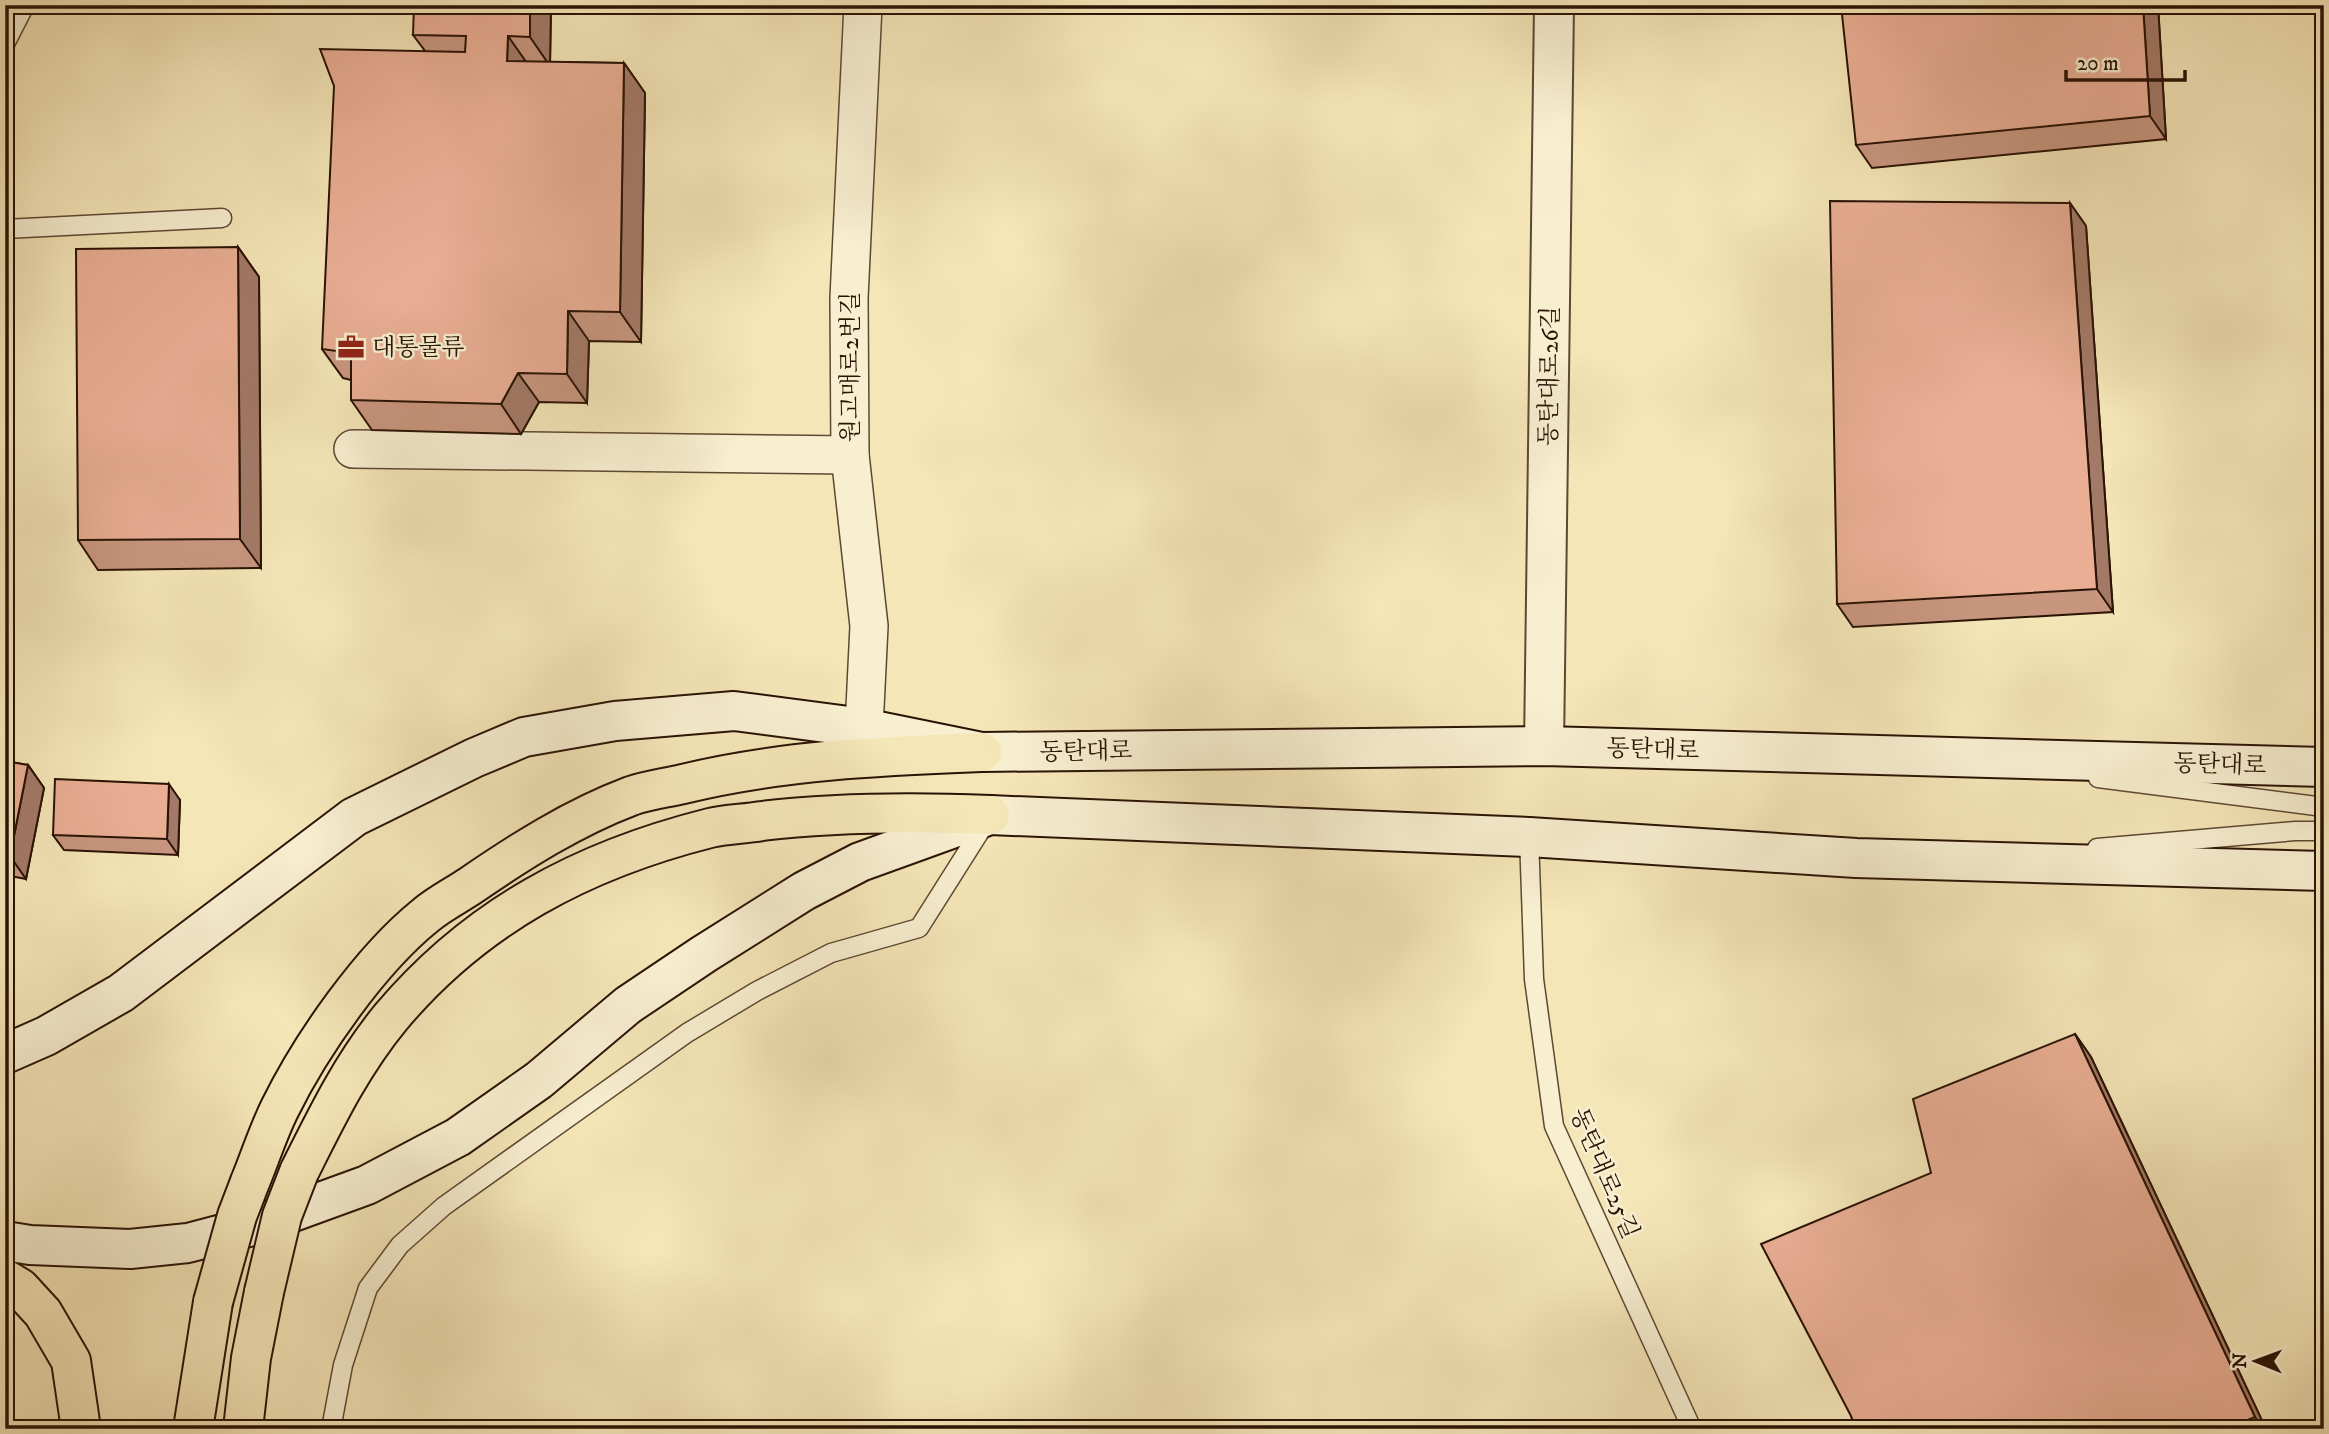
<svg xmlns="http://www.w3.org/2000/svg" width="2329" height="1434" font-family="'IM FELL DW Pica','Noto Serif KR',serif">
<rect width="100%" height="100%" fill="#f5e6b8"/>
<filter id="stains"><feTurbulence type="fractalNoise" baseFrequency=".00286" numOctaves="4"/><feColorMatrix values="0 0 0 0 .2 0 0 0 0 .09 0 0 0 0 .02 0 0 0 .5 -.17"/></filter>
<radialGradient id="worn" r=".72"><stop offset=".6" stop-color="#630" stop-opacity="0"/><stop offset="1" stop-color="#630" stop-opacity=".3"/></radialGradient>
<g fill="none" stroke-linecap="round" stroke-linejoin="round">
<g stroke="#5d4832" stroke-width="21">
<g id="service">
<polyline points="5,44 25,5"/>
<polyline points="5,229 222,218"/>
<polyline points="2098,778 2324,807"/>
<polyline points="1529,837 1534,979 1554,1126 1692,1429"/>
<polyline points="2097,848 2295,831 2324,831"/>
<polyline points="331,1429 343,1365 368,1288 400,1245 444,1206 687,1033 757,991 831,953 919,928 986,822"/>
</g>
</g>
<g stroke="#5d4832" stroke-width="40">
<g id="minor">
<polyline points="863,5 849,298 850,455 869,626 864,728"/>
<polyline points="353,449 850,455"/>
</g>
</g>
<g stroke="#5d4832" stroke-width="42">
<polyline id="tertiary" points="1544,746 1554,5"/>
</g>
<g stroke="#2a1305" stroke-width="42">
<g id="secondary">
<polyline points="5,1054 46,1036 121,993 354,817 474,758 524,737 615,721 734,711 864,728 982,752 1544,746 2324,767"/>
<polyline points="5,1241 30,1245 130,1249 188,1243 260,1224 367,1185 458,1137 539,1080 628,1005 704,954 804,891 860,862 990,815 1529,837 1856,858 2324,871"/>
</g>
</g>
<g stroke="#2a1305" stroke-width="42">
<g id="motorway">
<path d="M299,1172C326,1118 352,1064 391,1017C476,916 583,860 710,828C727,824 745,824 762,821C838,812 914,812 990,815"/>
<path d="M250,1182C260,1158 268,1132 280,1108C311,1045 370,960 426,915C439,904 455,896 470,886C521,851 573,818 631,796C648,790 666,788 683,784C781,760 882,756 982,752"/>
<polyline points="5,1279 20,1288 43,1313 71,1361 81,1429"/>
<polyline points="193,1429 213,1302"/>
<polyline points="243,1429 251,1358 264,1292"/>
</g>
</g>
<use href="#service" stroke="#f8efd1" stroke-width="18"/>
<use href="#minor" stroke="#f8efd1" stroke-width="37"/>
<use href="#tertiary" stroke="#f8efd1" stroke-width="38"/>
<use href="#secondary" stroke="#f8efd1" stroke-width="38"/>
<use href="#motorway" stroke="#f5e6b8" stroke-width="38"/>
<g stroke="#2a1305" stroke-width="42" stroke-linecap="butt">
<g id="motorway-bridge">
<polyline points="264,1292 282,1216 299,1172"/>
<polyline points="213,1302 237,1216 250,1182"/>
</g>
</g>
<use href="#motorway-bridge" stroke="#f5e6b8" stroke-width="38"/>
</g>
<g fill="#c8967f" stroke="#2a1305" stroke-width="2">
<polygon points="551,5 550,62 624,63 645,93 641,342 589,341 587,403 539,402 521,434 372,430 351,400 351,380 343,378 322,349 425,51 413,35"/>
<polygon points="2158,5 2166,139 1872,168 1856,145"/>
<polygon points="2070,203 2086,226 2113,612 1853,627 1837,604"/>
<polygon points="238,247 259,277 261,568 98,570 78,540"/>
<polygon points="5,761 28,765 44,788 26,879 5,875"/>
<polygon points="180,800 178,855 64,850 53,835"/>
<polygon points="2075,1034 2091,1057 2266,1429 1856,1429 1851,1416 1931,1173"/>
</g>
<g fill="#a37a68" stroke="#2a1305" stroke-width="2">
<polygon points="530,5 551,5 550,66 530,37"/>
<polygon points="2143,5 2158,5 2166,139 2150,116"/>
<polygon points="508,36 529,66 507,61"/>
<polygon points="624,63 645,93 641,342 620,312"/>
<polygon points="2070,203 2086,226 2113,612 2097,589"/>
<polygon points="238,247 259,277 261,568 240,539"/>
<polygon points="568,311 589,341 587,403 567,374"/>
<polygon points="518,373 539,402 521,434 501,404"/>
<polygon points="28,765 44,788 26,879 10,856"/>
<polygon points="169,784 180,800 178,855 167,839"/>
<polygon points="2075,1034 2091,1057 2266,1429 2263,1429 2255,1417"/>
</g>
<g fill="#e9ae94" stroke="#2a1305" stroke-width="2">
<polygon points="414,5 530,5 530,37 508,36 507,61 624,63 620,312 568,311 567,374 518,373 501,404 351,400 351,353 322,349 334,86 320,49 465,52 466,36 413,35"/>
<polygon points="1841,5 2143,5 2150,116 1856,145"/>
<polygon points="1830,201 2070,203 2097,589 1837,604"/>
<polygon points="238,247 240,539 78,540 76,249"/>
<polygon points="5,761 28,765 10,856 5,855"/>
<polygon points="55,779 169,784 167,839 53,835"/>
<polygon points="2075,1034 2255,1417 2225,1429 1856,1429 1851,1416 1761,1244 1931,1173 1913,1099"/>
</g>
<defs>
<g id="office-bare" transform="scale(2.1)"><path d="M-6-3h4V-5.5h4V-3h4V5H-6ZM-1-4.5V-3h2v-1.5ZM-6 0V1H6V0Z" fill="#8f2418" stroke="#f8efd1" stroke-width="2.5" paint-order="stroke"/></g>
</defs>
<g fill-rule="evenodd">
<use href="#office-bare" x="351" y="347"/>
</g>
<g text-anchor="middle" stroke-width="5" stroke-linejoin="round" paint-order="stroke">
<g font-size="24" fill="#2a1305" stroke="#f8efd1" text-anchor="start">
<text x="372" y="355">대통물류</text>
</g>
<g font-size="24" fill="#2a1305" stroke="#f8efd1">
<text transform="translate(850 367) rotate(-90)" y="8">원고매로2번길</text>
<text transform="translate(1549 376) rotate(-89)" y="8">동탄대로26길</text>
<text transform="translate(1653 749) rotate(2)" y="8">동탄대로</text>
<text transform="translate(1086 751) rotate(-1)" y="8">동탄대로</text>
<text transform="translate(2220 764) rotate(2)" y="8">동탄대로</text>
<text transform="translate(1605 1173) rotate(67)" y="8">동탄대로25길</text>
</g>
</g>
<rect width="2329" height="1434" fill="none" stroke="#f5e6b8" stroke-width="28"/>
<rect x="7" y="7" width="2315" height="1420" fill="none" stroke="#2a1305" stroke-width="3.5"/>
<rect x="14" y="14" width="2301" height="1406" fill="none" stroke="#2a1305" stroke-width="2"/>
<g transform="translate(2256 1361) rotate(271)" stroke="#f8efd1" stroke-width="5" paint-order="stroke">
<path d="M0-5L12 26L0 18L-12 26Z" fill="#2a1305"/>
<text y="-10" font-size="19" font-weight="bold" text-anchor="middle" fill="#2a1305">N</text>
</g>
<path d="M2066 70v10h119v-10" fill="none" stroke="#2a1305" stroke-width="3.5"/>
<text x="2077" y="70" font-size="21" fill="#2a1305" stroke="#f8efd1" stroke-width="5" paint-order="stroke">20 m</text>
<rect width="100%" height="100%" filter="url(#stains)"/>
<rect width="100%" height="100%" fill="url(#worn)"/>
</svg>
